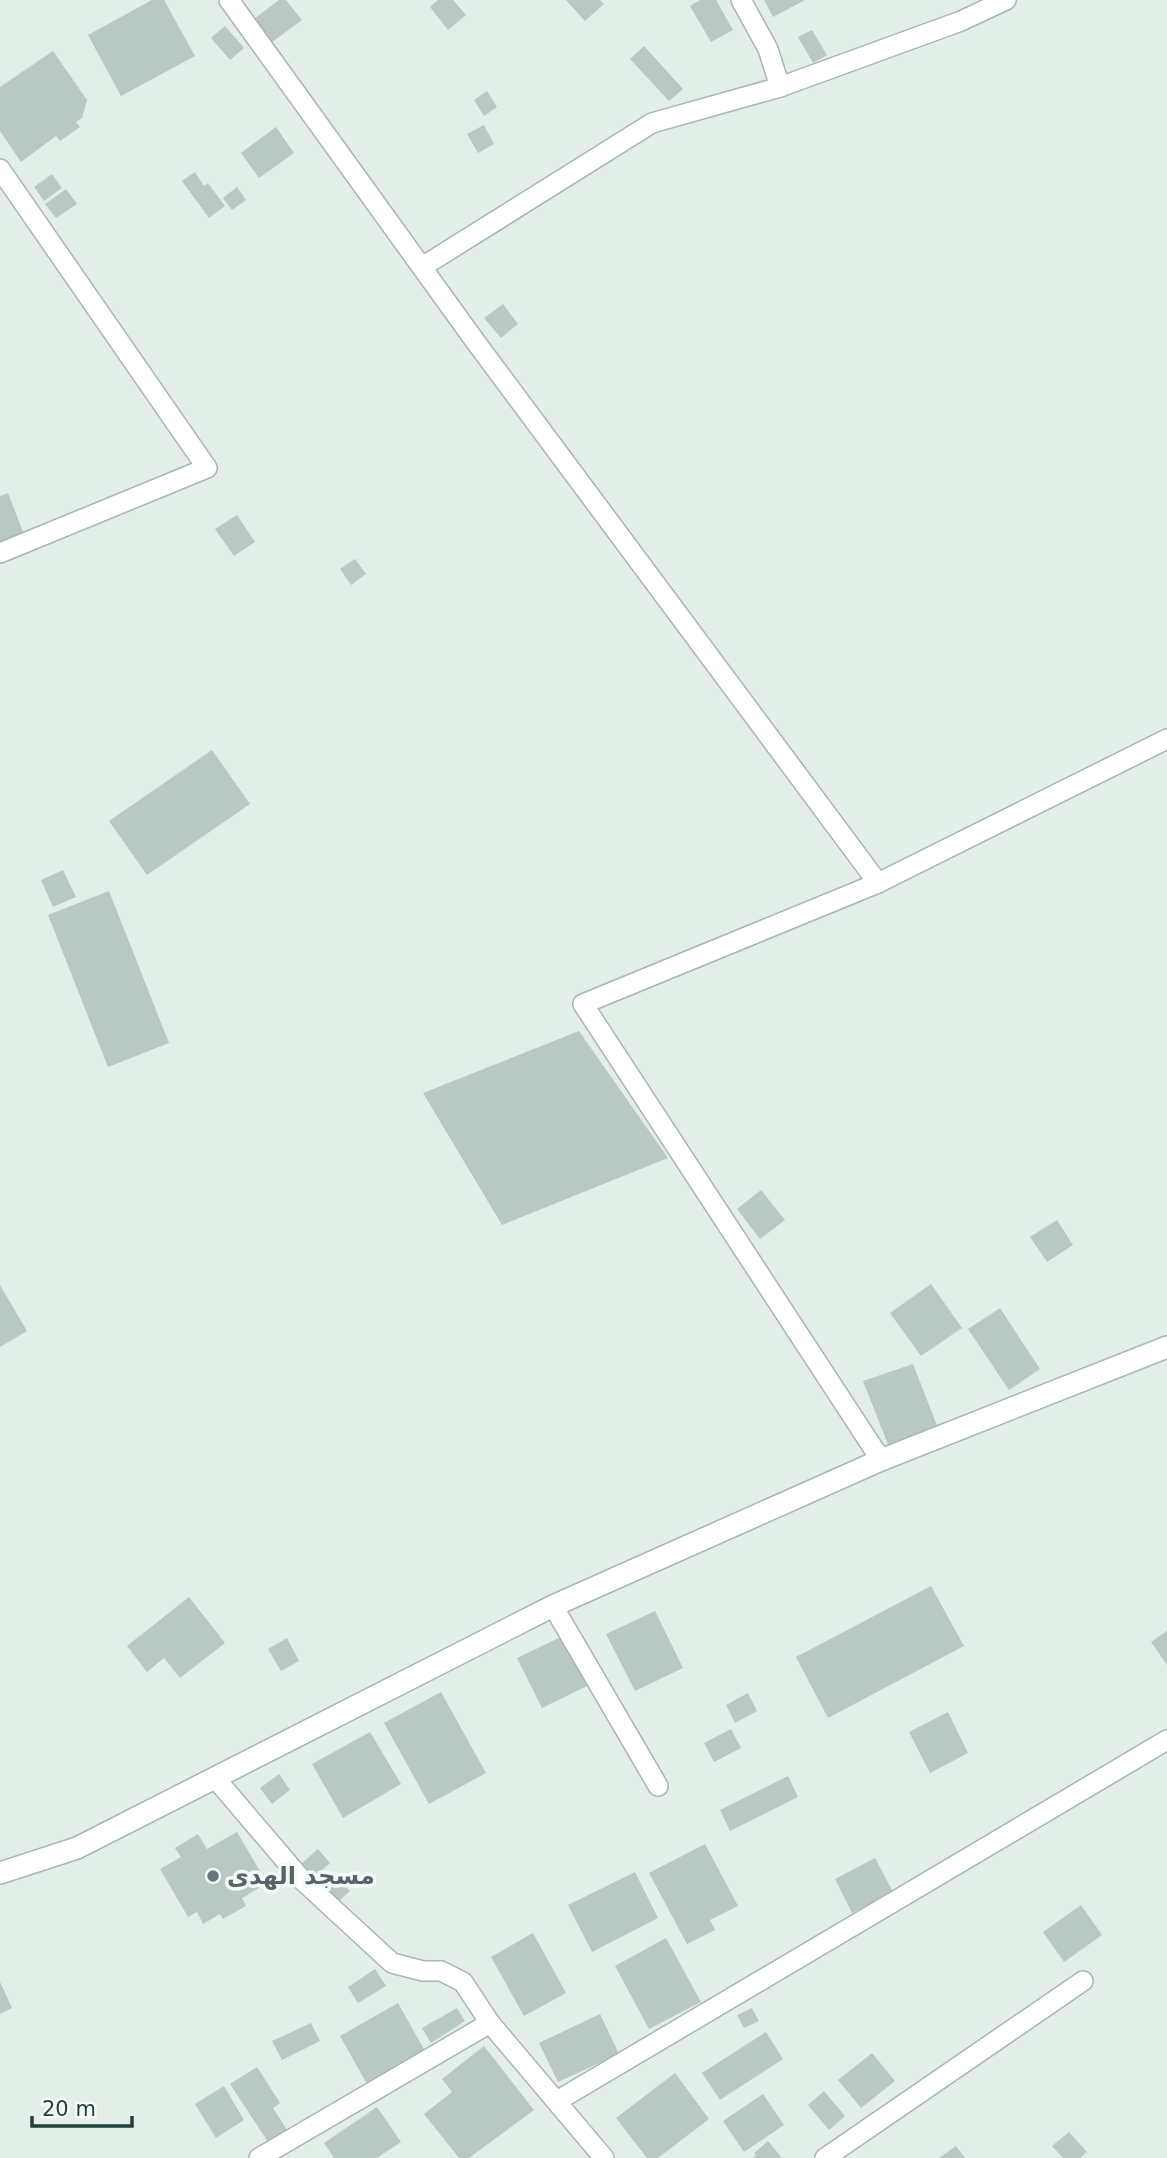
<svg xmlns="http://www.w3.org/2000/svg" width="1167" height="2158" font-family="'DejaVu Sans','Noto Naskh Arabic',sans-serif">
<rect width="100%" height="100%" fill="#e4eee9"/>
<g fill="#b9c8c3">
<polygon points="152,0 164,0 195,56 121,96 88,35"/>
<polygon points="279,0 286,0 302,20 272,42 254,19"/>
<polygon points="438,0 453,0 466,15 448,30 430,7"/>
<polygon points="566,0 600,0 604,4 585,21"/>
<polygon points="700,0 716,0 733,30 711,42 690,6"/>
<polygon points="764,0 805,0 773,17"/>
<polygon points="225,26 244,48 230,60 211,38"/>
<polygon points="812,30 827,55 813,63 798,37"/>
<polygon points="644,46 683,89 669,101 630,59"/>
<polygon points="53,51 87,100 82,118 76,122 80,127 60,141 56,136 21,162 0,131 0,87"/>
<polygon points="487,91 497,107 484,116 474,100"/>
<polygon points="484,125 494,144 478,153 467,134"/>
<polygon points="276,127 294,153 259,178 241,153"/>
<polygon points="195,172 204,186 208,183 225,206 209,218 182,181"/>
<polygon points="52,174 62,188 44,201 34,187"/>
<polygon points="237,187 246,200 232,210 223,198"/>
<polygon points="66,189 77,204 56,218 45,204"/>
<polygon points="503,304 518,324 501,338 484,318"/>
<polygon points="8,493 25,537 0,546 0,496"/>
<polygon points="237,515 255,542 234,556 215,529"/>
<polygon points="355,559 366,574 351,585 340,569"/>
<polygon points="212,750 250,804 147,875 109,821"/>
<polygon points="63,870 76,897 53,907 41,880"/>
<polygon points="109,891 169,1043 108,1067 48,915"/>
<polygon points="579,1031 668,1158 502,1225 423,1093"/>
<polygon points="761,1190 785,1220 760,1239 737,1209"/>
<polygon points="1057,1220 1073,1245 1047,1262 1030,1237"/>
<polygon points="931,1284 962,1328 921,1356 890,1313"/>
<polygon points="0,1285 27,1331 0,1347"/>
<polygon points="1000,1308 1040,1369 1009,1390 968,1329"/>
<polygon points="913,1364 938,1428 889,1447 863,1381"/>
<polygon points="931,1586 964,1646 828,1718 796,1657"/>
<polygon points="189,1597 225,1643 180,1678 164,1658 147,1672 127,1646"/>
<polygon points="655,1611 683,1668 635,1691 606,1634"/>
<polygon points="1167,1631 1167,1665 1151,1642"/>
<polygon points="563,1636 587,1686 542,1708 517,1658"/>
<polygon points="287,1638 299,1661 281,1671 268,1649"/>
<polygon points="441,1692 486,1773 429,1804 384,1723"/>
<polygon points="748,1693 757,1711 735,1723 726,1705"/>
<polygon points="948,1712 968,1753 930,1773 909,1732"/>
<polygon points="731,1729 741,1748 714,1762 704,1743"/>
<polygon points="370,1732 401,1784 343,1818 312,1764"/>
<polygon points="279,1774 290,1790 272,1804 260,1788"/>
<polygon points="788,1776 798,1797 730,1831 720,1810"/>
<polygon points="237,1832 267,1883 242,1898 246,1906 223,1919 220,1914 203,1924 197,1912 188,1917 160,1869 181,1857 175,1848 198,1834 207,1849"/>
<polygon points="705,1844 738,1906 710,1920 715,1930 687,1944 649,1873"/>
<polygon points="318,1849 330,1863 312,1879 300,1865"/>
<polygon points="875,1858 893,1892 852,1913 835,1879"/>
<polygon points="332,1872 350,1891 335,1905 317,1886"/>
<polygon points="635,1872 658,1918 592,1952 568,1905"/>
<polygon points="1081,1905 1102,1935 1064,1962 1043,1932"/>
<polygon points="533,1933 566,1993 524,2016 491,1957"/>
<polygon points="666,1938 701,2002 649,2029 615,1966"/>
<polygon points="375,1969 386,1986 358,2003 348,1987"/>
<polygon points="0,1982 12,2008 0,2014"/>
<polygon points="398,2003 425,2051 367,2084 340,2036"/>
<polygon points="457,2008 465,2021 431,2043 422,2028"/>
<polygon points="752,2008 759,2021 744,2028 737,2015"/>
<polygon points="600,2014 619,2054 558,2082 539,2043"/>
<polygon points="311,2023 320,2041 282,2060 272,2041"/>
<polygon points="766,2032 783,2059 720,2100 702,2073"/>
<polygon points="484,2046 534,2110 469,2158 459,2158 424,2114 452,2092 442,2079"/>
<polygon points="872,2053 895,2081 861,2108 838,2080"/>
<polygon points="257,2067 280,2103 273,2108 289,2133 270,2145 230,2084"/>
<polygon points="675,2073 709,2119 658,2158 647,2158 616,2118"/>
<polygon points="224,2086 244,2120 216,2138 195,2104"/>
<polygon points="824,2091 845,2116 829,2130 808,2105"/>
<polygon points="763,2094 784,2125 744,2152 723,2121"/>
<polygon points="377,2107 401,2142 377,2158 334,2158 324,2143"/>
<polygon points="1069,2132 1087,2152 1080,2158 1063,2158 1052,2146"/>
<polygon points="768,2141 782,2158 753,2158 756,2155 754,2153"/>
<polygon points="956,2146 965,2158 939,2158"/>
</g>
<g fill="none" stroke-linecap="round" stroke-linejoin="round">
<g stroke="#a6b6b1" stroke-width="22">
<g id="lane">
<polyline points="229,0 475,341 878,883"/>
<polyline points="780,87 961,21 1006,0"/>
<polyline points="0,169 207,468 0,553"/>
<polyline points="422,267 652,123 780,87 768,49 741,0"/>
<polyline points="881,1460 583,1004 878,883 1167,739"/>
<polyline points="553,1606 658,1786"/>
<polyline points="216,1779 302,1880 392,1963 423,1971 441,1971 463,1982 490,2023 604,2158"/>
<polyline points="557,2101 1167,1740"/>
<polyline points="259,2158 490,2023"/>
<polyline points="825,2158 1083,1981"/>
</g>
</g>
<g stroke="#a6b6b1" stroke-width="24">
<polyline id="street" points="0,1873 77,1848 553,1606 881,1460 1167,1347"/>
</g>
<use href="#lane" stroke="#fff" stroke-width="19"/>
<use href="#street" stroke="#fff" stroke-width="21"/>
</g>
<circle fill="#6b7280" stroke="#f4faf7" stroke-width="2.5" cx="213" cy="1876" r="7"/>
<g text-anchor="middle" stroke-width="7" stroke-linejoin="round" paint-order="stroke">
<g font-size="24" font-weight="bold" fill="#5b616d" stroke="#f4faf7" text-anchor="start">
<text x="227" y="1884">مسجد الهدى</text>
</g>
</g>
<path d="M32 2116v10h100v-10" fill="none" stroke="#224039" stroke-width="3.5"/>
<text x="42" y="2116" font-size="21" fill="#224039" stroke="#f4faf7" stroke-width="5" paint-order="stroke">20 m</text>
</svg>
